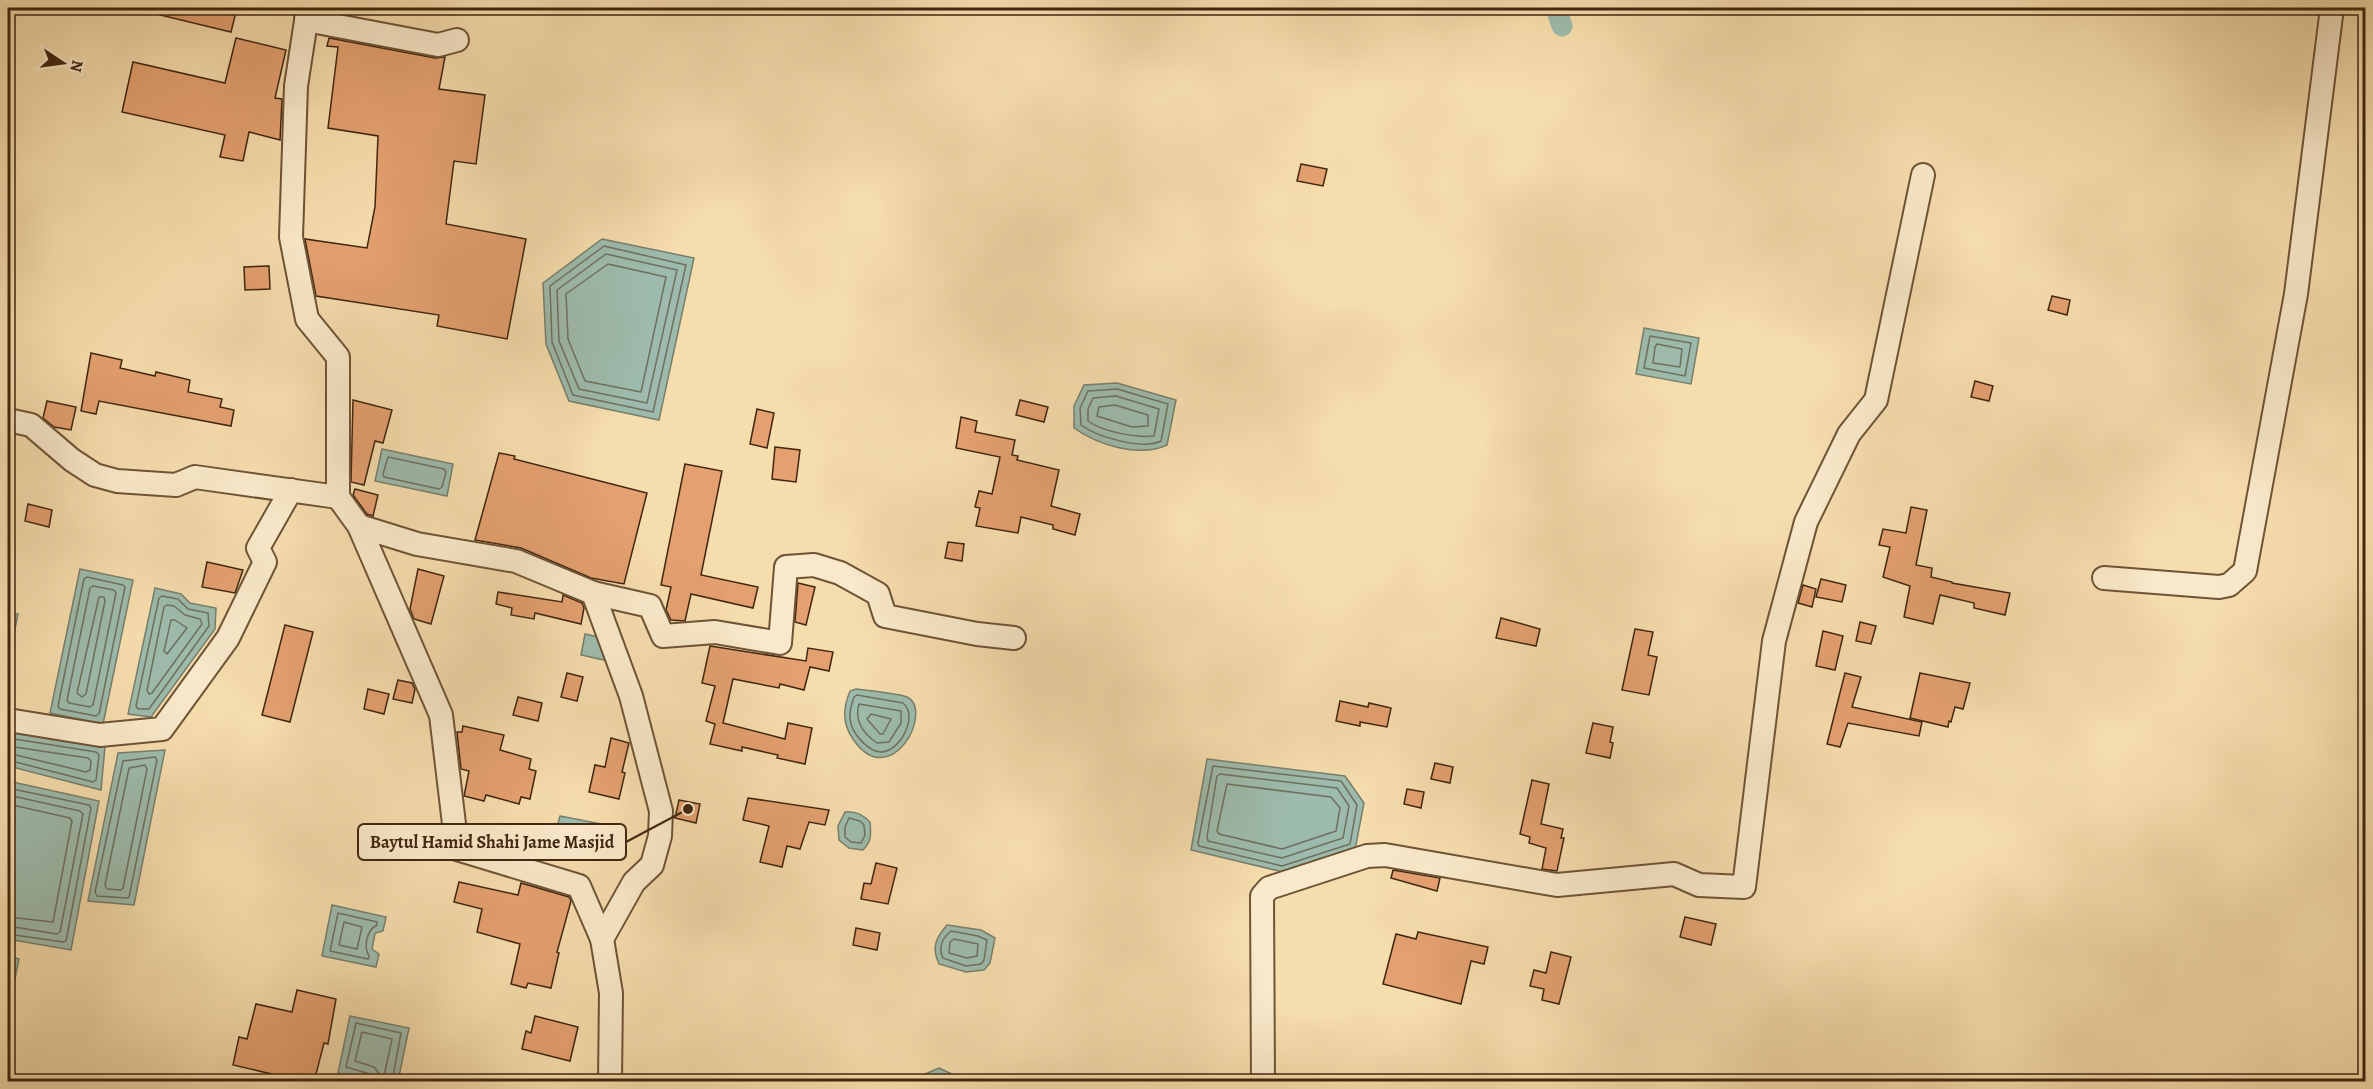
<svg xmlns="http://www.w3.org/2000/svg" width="2373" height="1089" font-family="Alegreya,serif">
<rect width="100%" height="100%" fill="#f6ddad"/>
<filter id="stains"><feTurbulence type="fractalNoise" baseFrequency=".00333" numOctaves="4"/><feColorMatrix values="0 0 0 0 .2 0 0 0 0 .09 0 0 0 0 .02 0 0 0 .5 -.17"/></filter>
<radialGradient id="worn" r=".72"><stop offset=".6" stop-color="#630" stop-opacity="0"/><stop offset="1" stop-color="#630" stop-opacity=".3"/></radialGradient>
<g fill="#9dbbac" stroke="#787f6d" stroke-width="1.5">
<polygon points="602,239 694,258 659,420 569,401 546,344 543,283"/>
<polygon points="1644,328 1699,338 1691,384 1636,374"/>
<path d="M1117,383L1176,400L1167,445C1139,458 1098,445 1074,428V406L1084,385Z"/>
<polygon points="382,449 453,464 447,496 375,481"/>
<polygon points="80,569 133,580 103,724 50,713"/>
<polygon points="155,588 181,594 190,603 216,608 215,629 151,717 128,714"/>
<polygon points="8,612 18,614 9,658 8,658"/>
<polygon points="585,634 608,639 604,660 581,655"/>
<path d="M856,689C865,690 900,694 907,697C935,711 890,794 853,739C842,723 843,708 850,691Z"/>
<polygon points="8,732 105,747 101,790 8,766"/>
<polygon points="165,750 134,905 88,901 118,753"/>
<polygon points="1207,759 1345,776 1364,803 1355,850 1283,872 1191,850"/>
<polygon points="8,781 99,801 71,950 8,939"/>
<path d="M845,812C855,811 862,814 870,822C871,834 872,841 863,850L849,848L839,840L838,826Z"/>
<polygon points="560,816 607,825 604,837 557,827"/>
<polygon points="332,905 386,917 383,931 375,933 372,949 379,954 376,967 322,956"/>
<path d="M947,925L981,930L995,938L990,963L984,970L966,972L939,964C931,947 936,938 947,925Z"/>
<polygon points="8,956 19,959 8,1013"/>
<polygon points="350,1016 409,1028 398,1081 380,1081 338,1073"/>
<polygon points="939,1068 954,1075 957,1081 909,1081"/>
</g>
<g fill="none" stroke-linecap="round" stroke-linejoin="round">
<g stroke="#6e705e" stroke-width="1.5">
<polygon points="604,246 686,265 653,412 573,395 552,342 550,286"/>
<polygon points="606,254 677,270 647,403 579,389 559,341 557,290"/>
<polygon points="608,264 666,277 641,392 585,381 568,339 566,294"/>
<polygon points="1650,336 1691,343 1685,376 1644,368"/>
<polygon points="1657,344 1682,349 1680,367 1653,363 1655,347"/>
<path d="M1117,389L1168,404L1161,441C1142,450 1097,437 1081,425L1080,408L1088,391Z"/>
<path d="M1116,396L1159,409L1154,436C1137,438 1103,432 1088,421V409L1093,398Z"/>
<polygon points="1115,405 1148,415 1148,426 1132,427 1097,416 1099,407"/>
<polygon points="388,457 444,469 446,472 442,487 439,489 384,477 383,474"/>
<polygon points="87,577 123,585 125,587 99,714 96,716 60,709 58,706 84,579"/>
<polygon points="93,586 114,590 116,593 93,705 90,707 69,703 67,700 90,588"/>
<polygon points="162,596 178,599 188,609 208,613 209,626 149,709 138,709 136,706 159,598"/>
<polygon points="99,597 104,597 105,601 86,694 82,697 77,693"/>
<polygon points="167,605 174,606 185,615 200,619 202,624 152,693 149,694 147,690 164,607"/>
<polygon points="171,620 175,620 187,628 167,654 164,651"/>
<path d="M857,695L903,703C919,716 900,752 881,752C869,752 854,735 851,724C848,715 851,705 854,697Z"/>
<path d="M859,704L901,711V723L889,742L877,743C864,734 854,721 859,704Z"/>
<polygon points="871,714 891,719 883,734 880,734 867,719"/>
<polyline points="8,738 96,752 99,755 96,780 93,782 8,760"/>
<polyline points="8,746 88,758 91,761 90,770 86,772 8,753"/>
<polygon points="155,757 157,760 129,897 127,898 97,896 95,892 123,761"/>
<polygon points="145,765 147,769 123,888 121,890 107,889 105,885 129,768"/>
<polygon points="1213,766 1341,781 1357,805 1350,844 1282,866 1199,846 1198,843"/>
<polygon points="1220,774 1337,788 1349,806 1343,838 1282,858 1208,841 1207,837 1217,776"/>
<polygon points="1227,784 1331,797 1340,808 1336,831 1282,849 1219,834 1217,831"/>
<polyline points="8,788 89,805 91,808 66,941 63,942 8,934"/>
<polyline points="8,795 80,811 83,814 60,932 57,934 8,926"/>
<polyline points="8,804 70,818 72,821 53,922 8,917"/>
<polygon points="849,818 860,821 864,825 865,835 861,843 851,842 845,837 845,827"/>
<path d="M338,913L377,922V925C367,930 363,946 369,956L368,959L330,951Z"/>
<polygon points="344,922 362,927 357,949 339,945"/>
<path d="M951,931L978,936L987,940L984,960L981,964L966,966L943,958C938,948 942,938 951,931Z"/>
<polygon points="954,939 978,944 977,956 967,958 949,953 950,942"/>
<polygon points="362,1032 392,1039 384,1076 381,1076 374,1067 355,1061"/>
<polyline points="373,1082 370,1074 346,1067 356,1023 401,1033 392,1082"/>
</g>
<polyline stroke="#9dbbac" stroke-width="21" points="1556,8 1562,26"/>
</g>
<g fill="#e4a070" stroke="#40260f" stroke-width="1.5">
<polygon points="157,8 219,8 236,12 231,32 156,14"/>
<polygon points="236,38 286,50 275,98 282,99 280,140 249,132 243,161 220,157 225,135 122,112 133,62 225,83"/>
<polygon points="329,38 435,58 445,57 439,89 485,95 476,164 454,161 446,224 526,239 507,339 437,326 439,315 316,296 305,239 367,248 375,207 378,136 328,128 338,47 327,46"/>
<polygon points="1301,164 1327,169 1323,186 1297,181"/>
<polygon points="269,266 270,289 245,290 244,267"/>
<polygon points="2052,296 2070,300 2067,315 2048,310"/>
<polygon points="91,353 122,360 120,368 155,376 156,372 190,380 188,392 222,399 220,407 234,410 231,426 99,401 96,414 81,411"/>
<polygon points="1975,381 1993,386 1989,401 1971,397"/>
<polygon points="353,400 392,410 383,443 375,441 364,485 351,482"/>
<polygon points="1020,400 1048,407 1044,422 1016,415"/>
<polygon points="47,401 76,407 71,430 54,427 43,418"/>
<polygon points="757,409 774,413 767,448 750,444"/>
<polygon points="961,417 977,421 975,432 1015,440 1012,455 1018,456 1017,460 1059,470 1051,506 1080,514 1075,535 1053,529 1053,525 1021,517 1018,533 976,526 980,508 975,507 979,491 992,494 1000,457 956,448"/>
<polygon points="775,447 800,450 796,482 772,479"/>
<polygon points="499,453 515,456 514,459 647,493 624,584 591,578 521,548 475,540"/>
<polygon points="685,464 722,471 701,575 758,587 753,608 691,594 685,621 671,620 666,610 671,587 661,585"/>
<polygon points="355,489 378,495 373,516 367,514 353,495"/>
<polygon points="28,504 52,510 49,527 25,521"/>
<polygon points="1911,507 1927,510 1916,565 1932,568 1931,577 1952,582 1952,583 2010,593 2005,615 1974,608 1974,603 1940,595 1933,624 1904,617 1910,586 1883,577 1890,547 1879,545 1883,529 1906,533"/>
<polygon points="948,542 964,544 962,561 945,558"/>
<polygon points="207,562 243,570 235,593 202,587"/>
<polygon points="418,569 444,576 431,624 414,619 410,609"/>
<polygon points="1821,579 1846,585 1842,602 1816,597"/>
<polygon points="798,583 815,587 806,625 795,622"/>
<polygon points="1803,585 1816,589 1812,607 1798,603"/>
<polygon points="498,592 562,602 563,595 582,603 584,608 581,624 535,613 534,619 511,615 512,608 496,604"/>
<polygon points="1501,618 1540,629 1536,646 1496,638"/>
<polygon points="1860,622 1876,626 1871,644 1856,641"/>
<polygon points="285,625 313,632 290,722 262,715"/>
<polygon points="1635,629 1653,632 1648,655 1657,657 1649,695 1622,690"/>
<polygon points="1823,631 1843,636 1835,670 1816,666"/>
<polygon points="710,646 806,661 808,648 833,652 829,671 810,667 804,690 780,684 779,688 733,679 723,723 785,739 788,723 812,728 805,764 777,758 778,755 742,747 742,751 710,744 715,724 706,721 715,686 702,683"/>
<polygon points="567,673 583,677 577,701 561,697"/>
<polygon points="1845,673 1861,677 1852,707 1922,722 1919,736 1848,723 1840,747 1827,744"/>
<polygon points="1920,673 1970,683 1963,709 1955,707 1951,722 1949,721 1948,727 1910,718"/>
<polygon points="398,680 412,683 415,689 412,703 393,699"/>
<polygon points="368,689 389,694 384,714 364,709"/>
<polygon points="518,697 542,703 538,721 513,715"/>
<polygon points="1340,701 1368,707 1369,703 1391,708 1387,727 1360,722 1360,726 1336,721"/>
<polygon points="1593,723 1613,727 1610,742 1613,743 1610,758 1586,753"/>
<polygon points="463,726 504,735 500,750 531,759 529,769 536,771 530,799 521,797 519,804 486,795 484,801 464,796 469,771 461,769 457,732 462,732"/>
<polygon points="611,738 629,743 622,772 625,773 619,799 589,792 595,765 605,767"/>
<polygon points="1435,763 1453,767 1450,783 1431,779"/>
<polygon points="1532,780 1549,784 1541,824 1563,829 1561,838 1564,838 1557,871 1542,869 1546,848 1529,843 1530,837 1520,834"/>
<polygon points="1407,789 1424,792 1421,808 1404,804"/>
<polygon points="748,798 829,810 825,825 809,822 800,849 787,846 782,867 760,862 769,826 743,820"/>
<polygon points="679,800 700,804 696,823 675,818"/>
<polygon points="876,863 897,868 888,904 861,899 864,883 871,884"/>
<polygon points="1393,870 1440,878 1437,891 1391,878"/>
<polygon points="459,882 518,895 521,883 569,897 571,901 557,952 559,953 551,988 528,983 526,988 511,984 520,944 477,932 482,909 454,902"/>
<polygon points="1685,917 1716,924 1711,945 1680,937"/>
<polygon points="856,928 880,933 877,950 853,945"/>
<polygon points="1418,932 1488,947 1484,964 1471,961 1461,1004 1383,984 1396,934 1416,939"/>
<polygon points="1551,952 1571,957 1559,1004 1542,1000 1544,989 1530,986 1534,970 1546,973"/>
<polygon points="297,990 336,999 328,1044 324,1043 314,1082 288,1082 289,1078 233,1065 239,1037 247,1039 256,1004 292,1012"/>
<polygon points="535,1016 578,1027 570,1061 522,1049 526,1031 531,1033"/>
</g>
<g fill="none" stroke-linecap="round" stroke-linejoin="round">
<g stroke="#6e5436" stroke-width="26">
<g id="minor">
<polyline points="308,8 296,86 291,237 307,319 338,357 338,497 359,526 441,715 457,849 579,886 602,939 611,993 610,1082"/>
<polyline points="306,20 438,45 457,40"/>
<polyline points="8,420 31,425 72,460 95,475 117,481 176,485 195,477 338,497"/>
<polyline points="359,526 417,544 516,561 593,593"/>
<polyline points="2104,578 2219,587 2229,585 2245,571 2296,294 2332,8"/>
<polyline points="8,720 100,735 162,729 228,638 265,562 258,548 291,490"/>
<polyline points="602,939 634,882 652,865 660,836 661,811 631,696 593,593 650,606 663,636 715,632 780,643 786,567 814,565 840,573 878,594 885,616 977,634 1014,638"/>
<polyline points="1263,1082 1262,896 1269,888 1367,856 1385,855 1557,885 1674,874 1699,885 1744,887 1774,641 1806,522 1849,434 1876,400 1923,175"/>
</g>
</g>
<use href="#minor" stroke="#f9e9ca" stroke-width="22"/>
</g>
<path fill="none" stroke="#40260f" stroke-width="2" d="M688 809L626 842"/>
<circle fill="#40260f" stroke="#f9e9ca" stroke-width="2" cx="688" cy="809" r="6"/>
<rect fill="#f9e9ca" stroke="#40260f" stroke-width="2" x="358" y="824" width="268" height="36" rx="6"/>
<g font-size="18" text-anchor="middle" font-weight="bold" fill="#40260f">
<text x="492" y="848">Baytul Hamid Shahi Jame Masjid</text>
</g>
<rect width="2373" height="1089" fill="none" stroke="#f6ddad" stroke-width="30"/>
<rect x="9" y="9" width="2355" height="1071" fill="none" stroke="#40260f" stroke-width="3"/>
<rect x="15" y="15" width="2343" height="1059" fill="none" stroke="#40260f" stroke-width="1.5"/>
<g transform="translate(63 63) rotate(103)" stroke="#f9e9ca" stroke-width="4.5" paint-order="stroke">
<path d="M0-4.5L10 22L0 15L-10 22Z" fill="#40260f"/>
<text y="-9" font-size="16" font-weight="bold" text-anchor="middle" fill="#40260f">N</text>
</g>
<rect width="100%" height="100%" filter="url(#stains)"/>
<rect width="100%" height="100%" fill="url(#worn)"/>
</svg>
